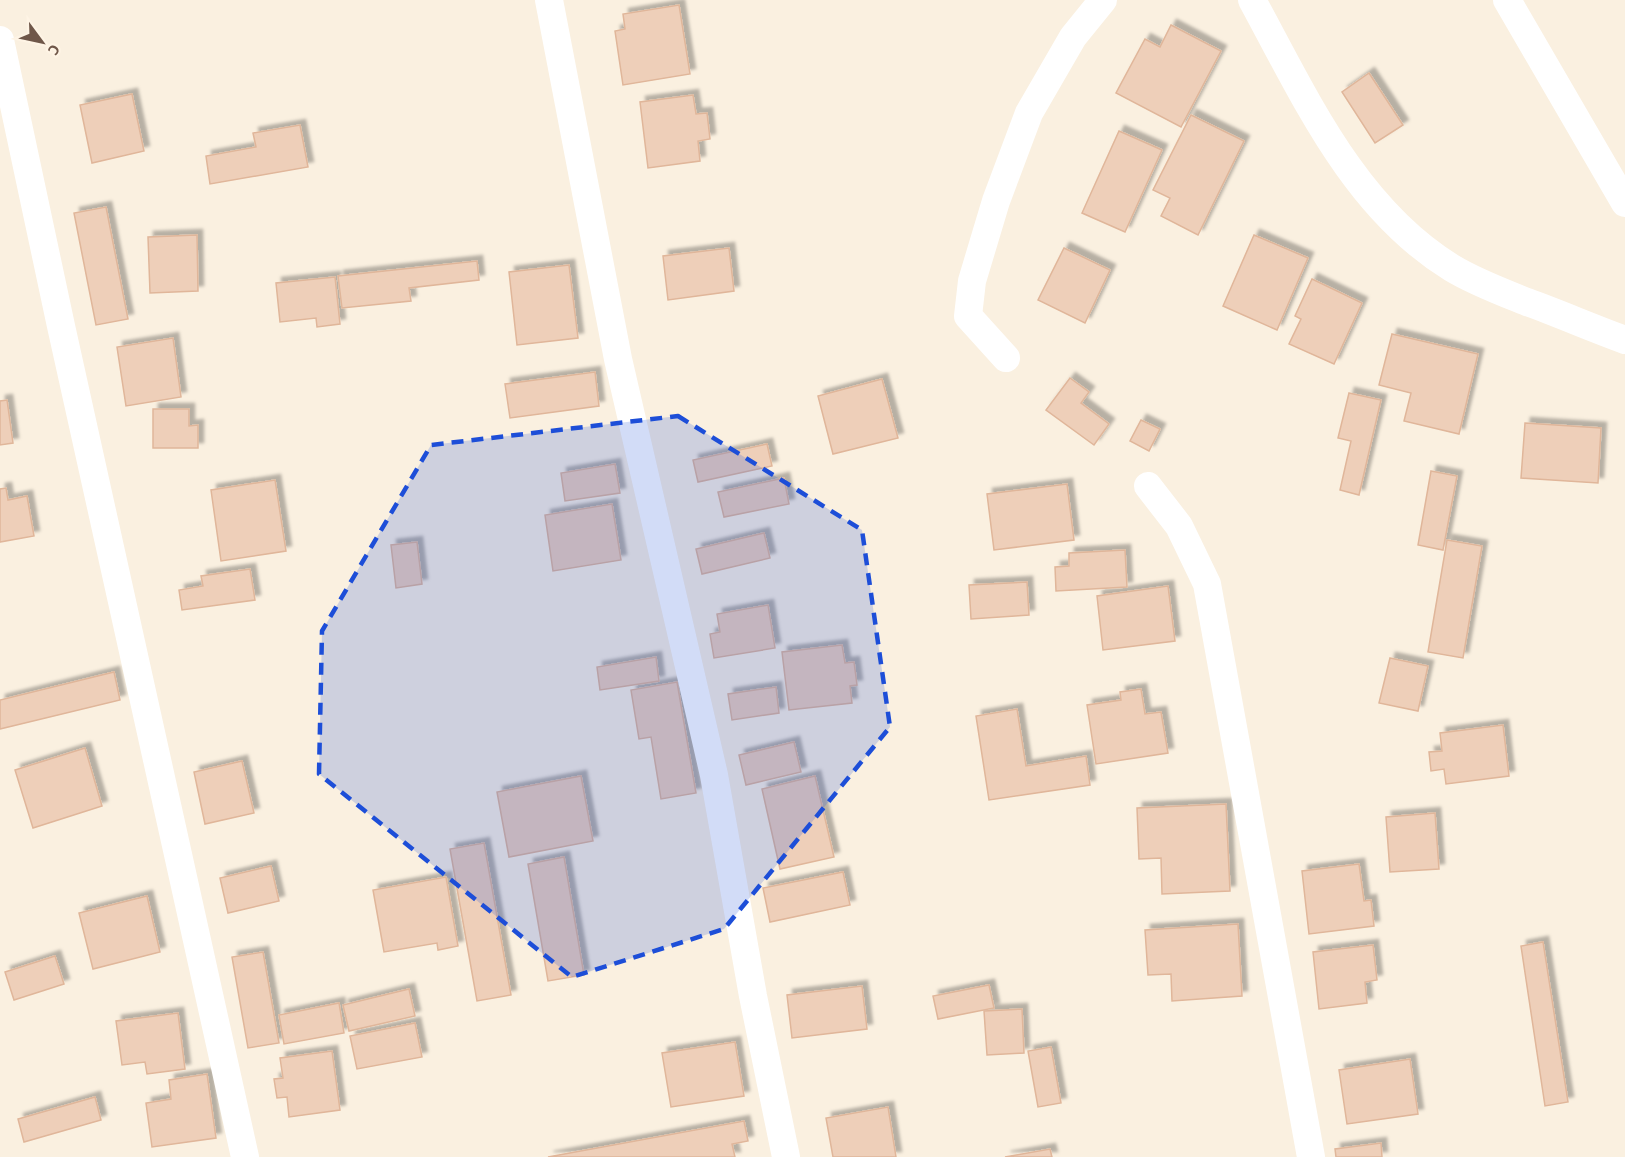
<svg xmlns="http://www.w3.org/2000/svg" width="1625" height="1157" font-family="'Alegreya Sans',sans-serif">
<defs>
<filter id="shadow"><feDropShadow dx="5.5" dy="-5.5" stdDeviation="1.5" flood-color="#0004"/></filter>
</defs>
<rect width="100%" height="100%" fill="#faf0e0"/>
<g fill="#eecfb9" stroke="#e0b69a" stroke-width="1.5" filter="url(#shadow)">
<polygon points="679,5 690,74 623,85 615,31 625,29 623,14"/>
<polygon points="1171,25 1221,51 1181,127 1116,93 1145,39 1160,47"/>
<polygon points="1369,73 1403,125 1375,143 1342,92"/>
<polygon points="132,94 144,151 92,163 80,105"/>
<polygon points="693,95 696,114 707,113 710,139 698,141 700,161 648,168 640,102"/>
<polygon points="1191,115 1244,141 1198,235 1161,216 1170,198 1153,190"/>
<polygon points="300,125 308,167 210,184 206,156 256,147 253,133"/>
<polygon points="1119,131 1162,150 1125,232 1082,213"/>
<polygon points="106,207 128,319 96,325 74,213"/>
<polygon points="197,235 198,291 150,293 148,237"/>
<polygon points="1254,235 1308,258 1277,330 1223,306"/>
<polygon points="729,248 734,291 668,300 663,256"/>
<polygon points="1064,248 1110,270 1085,323 1038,300"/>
<polygon points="477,261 479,280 409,288 411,301 342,308 338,276"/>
<polygon points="569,265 578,338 517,345 509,272"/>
<polygon points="335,277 340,324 317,327 316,318 280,322 276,283"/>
<polygon points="1312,279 1362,303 1334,364 1289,344 1301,319 1295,316"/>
<polygon points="1392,334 1478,354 1459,434 1404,421 1411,393 1379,385"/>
<polygon points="173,338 181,397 126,406 117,347"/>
<polygon points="595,372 599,406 510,418 505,384"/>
<polygon points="1070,378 1089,392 1081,403 1109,424 1094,445 1046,410"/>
<polygon points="882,379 898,438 833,454 818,396"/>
<polygon points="1349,393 1381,400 1359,495 1340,490 1351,441 1338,438"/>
<polygon points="7,400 13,443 0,445 0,401"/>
<polygon points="153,409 189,409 189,426 198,425 198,448 153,448"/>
<polygon points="1141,420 1160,429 1149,451 1130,441"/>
<polygon points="1525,423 1601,428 1598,483 1521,478"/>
<polygon points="767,444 772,466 698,482 693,460"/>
<polygon points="615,464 620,493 565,501 561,473"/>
<polygon points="1431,471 1457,476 1443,550 1418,545"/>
<polygon points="784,478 789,504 724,517 718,492"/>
<polygon points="275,480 286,551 221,561 211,490"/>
<polygon points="1067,484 1074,540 994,550 987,494"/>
<polygon points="6,488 8,500 27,496 34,536 0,542 0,489"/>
<polygon points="612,504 621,560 553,571 545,515"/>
<polygon points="764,533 770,558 702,574 696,549"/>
<polygon points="1447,540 1482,546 1463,658 1428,652"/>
<polygon points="417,542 422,584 396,588 391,545"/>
<polygon points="1125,550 1127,587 1056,591 1055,567 1069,566 1069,553"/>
<polygon points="250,569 255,600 182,610 179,590 203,586 201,576"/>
<polygon points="1027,582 1029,615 971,619 969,585"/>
<polygon points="1168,586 1175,641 1103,650 1097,596"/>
<polygon points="768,605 775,648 714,658 710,634 720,632 717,614"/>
<polygon points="842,645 845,663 854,662 857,685 850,686 852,703 789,710 782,652"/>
<polygon points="656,657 659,681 600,690 597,667"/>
<polygon points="1390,658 1428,666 1418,711 1379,703"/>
<polygon points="114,672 120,700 0,729 0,700"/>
<polygon points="677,682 696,793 661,799 651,737 639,739 631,690"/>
<polygon points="776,687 779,713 732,720 728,694"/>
<polygon points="1141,689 1145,714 1161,712 1168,753 1096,764 1087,705 1121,700 1120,692"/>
<polygon points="1017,709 1026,766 1086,756 1090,785 989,800 976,716"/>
<polygon points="1503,725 1509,776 1446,784 1444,769 1431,771 1429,752 1442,751 1440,733"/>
<polygon points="794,742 801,772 746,785 739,755"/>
<polygon points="85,748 102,806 33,828 15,770"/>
<polygon points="242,761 254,813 205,824 194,772"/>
<polygon points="581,776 593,841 509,857 497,792"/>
<polygon points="815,776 834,857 780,869 762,789"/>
<polygon points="1226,804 1230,891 1162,894 1161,858 1139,859 1137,808"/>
<polygon points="1435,813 1439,869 1390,872 1386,817"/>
<polygon points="484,843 511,995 477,1001 450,849"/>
<polygon points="564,857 584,975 548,981 528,864"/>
<polygon points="1359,864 1364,901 1371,900 1374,926 1309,934 1302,871"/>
<polygon points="271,866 279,901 228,913 220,878"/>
<polygon points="843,872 850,905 770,922 763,888"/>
<polygon points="446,877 458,946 438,950 437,943 384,952 373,890"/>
<polygon points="147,896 160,952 93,969 79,913"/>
<polygon points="1238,924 1242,996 1172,1001 1171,974 1148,975 1145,930"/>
<polygon points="1543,942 1568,1102 1545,1106 1521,946"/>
<polygon points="1373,945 1377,980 1365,982 1367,1003 1319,1009 1313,952"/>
<polygon points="263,952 279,1043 248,1048 232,957"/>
<polygon points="55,956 64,984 14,1000 5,972"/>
<polygon points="989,985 994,1008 938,1019 933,996"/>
<polygon points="862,986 867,1029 792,1038 787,995"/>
<polygon points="409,989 415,1016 349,1031 343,1005"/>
<polygon points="339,1003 344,1033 284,1044 279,1015"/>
<polygon points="1022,1009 1024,1053 987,1055 984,1011"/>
<polygon points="178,1013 185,1069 147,1074 145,1062 122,1065 116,1021"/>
<polygon points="415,1023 422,1057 357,1069 350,1036"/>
<polygon points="735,1042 744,1096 671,1107 662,1053"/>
<polygon points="1051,1047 1061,1103 1038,1107 1028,1051"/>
<polygon points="332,1051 340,1110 289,1117 287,1097 277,1098 274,1079 283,1078 280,1058"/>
<polygon points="1410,1059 1418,1114 1347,1124 1339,1070"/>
<polygon points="207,1074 216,1138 152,1147 146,1103 171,1099 169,1080"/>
<polygon points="95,1097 101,1120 24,1142 18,1119"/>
<polygon points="888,1107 896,1157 833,1157 826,1118"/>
<polygon points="744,1121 748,1141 732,1144 735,1157 548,1157"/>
<polygon points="1381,1143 1382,1157 1336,1157 1335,1149"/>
<polygon points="1050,1149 1052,1157 1005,1157"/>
</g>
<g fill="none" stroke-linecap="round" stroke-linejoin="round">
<g stroke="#fff" stroke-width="28">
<polyline points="549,0 618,359 714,775 753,996 786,1157"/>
<path d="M1252,0C1305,97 1354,208 1452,268C1475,282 1502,292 1527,302C1560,314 1592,328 1625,340"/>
<polyline points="1507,0 1625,203"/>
<polyline points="0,40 61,326 245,1157"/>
<polyline points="1006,358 968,316 972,281 996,201 1029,113 1073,37 1103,0"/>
<polyline points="1148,486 1179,526 1207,584 1311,1157"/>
</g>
</g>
<path fill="#1d4ed8" fill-opacity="0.2" stroke="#1d4ed8" stroke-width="4.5" stroke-dasharray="12 8" stroke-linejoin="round" d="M678,416L862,530L890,727L724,929L572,977L319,774L322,631L431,445Z"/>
<g transform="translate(42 42) rotate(123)" stroke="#fef4e5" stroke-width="4.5" paint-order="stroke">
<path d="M0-4.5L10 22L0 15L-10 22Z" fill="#6f5749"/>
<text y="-9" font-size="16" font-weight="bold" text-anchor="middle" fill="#6f5749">С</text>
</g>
</svg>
